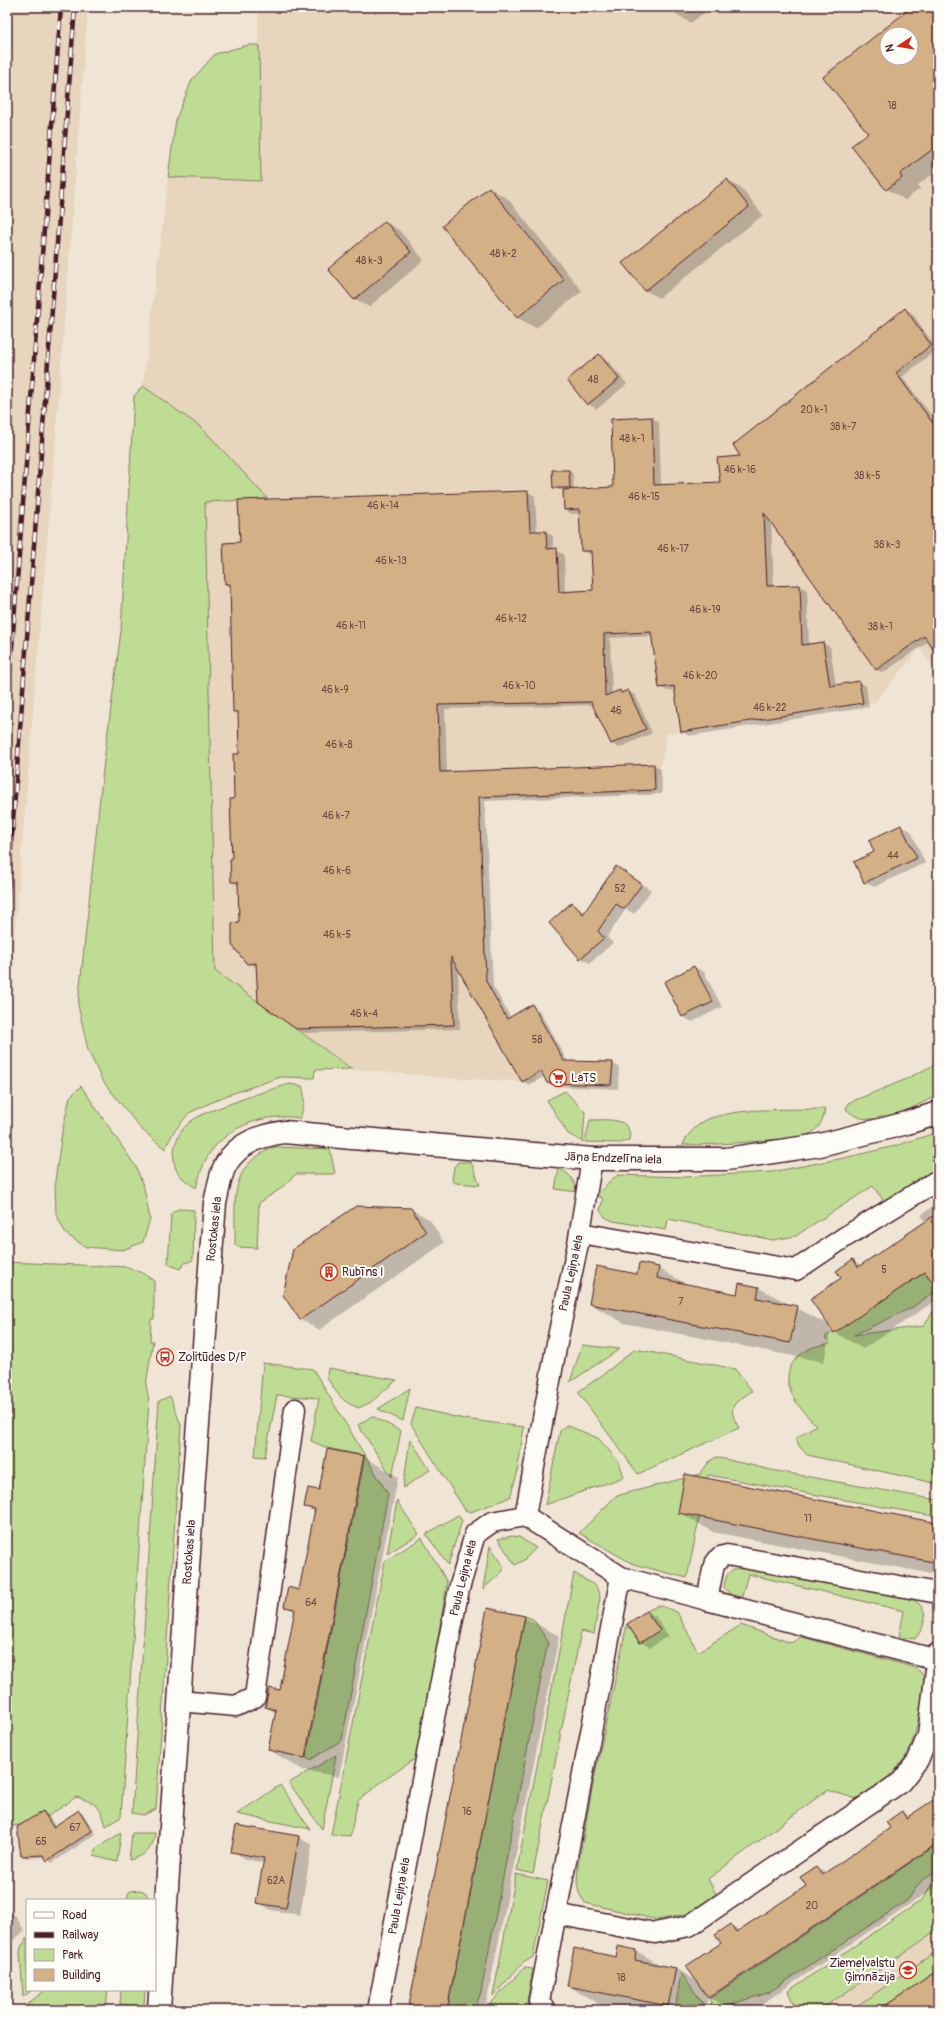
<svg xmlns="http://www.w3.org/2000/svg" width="945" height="2017" font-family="Pangolin,sans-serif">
<rect width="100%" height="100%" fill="#f0e5d5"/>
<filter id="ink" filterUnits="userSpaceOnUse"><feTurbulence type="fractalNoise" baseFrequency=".025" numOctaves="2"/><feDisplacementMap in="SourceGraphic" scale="8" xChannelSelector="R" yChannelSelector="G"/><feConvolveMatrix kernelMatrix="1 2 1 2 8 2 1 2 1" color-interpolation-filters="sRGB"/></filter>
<g filter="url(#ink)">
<g fill="#e7d5bd" fill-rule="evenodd">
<polygon points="7,7 88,7 55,446 7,1028"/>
<path d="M258,7H938V674L920,648L875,702L667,734L654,795L479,797L487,983L537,1073L536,1082L446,1078L352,1069L215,971L202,428L143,386L168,177L261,181ZM887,34H911V58H887Z"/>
<polygon points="938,1930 938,2010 820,2010"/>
</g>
<g fill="#bfdc94" stroke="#847e60">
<polygon points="248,45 259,45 261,181 168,177 176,119 192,80 215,54"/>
<polygon points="143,386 202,428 268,499 205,502 215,971 352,1069 315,1070 314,1078 281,1077 225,1096 189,1113 173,1133 165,1149 141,1129 102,1080 88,1050 78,1005 103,769 121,631 134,396"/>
<path d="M938,1063V1095C913,1107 870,1134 846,1109L848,1103L902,1081Z"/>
<path d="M290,1084L302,1086C306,1098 304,1106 300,1118C267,1113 232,1124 211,1151C203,1162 200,1175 196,1188C191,1184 183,1180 179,1174C174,1168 173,1159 174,1151C179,1118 206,1113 232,1103C251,1096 270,1089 290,1084Z"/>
<polygon points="81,1086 136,1167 144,1188 150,1219 143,1242 123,1250 86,1247 66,1234 56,1214 55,1181 62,1132 70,1097"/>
<polygon points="565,1091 585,1112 583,1142 568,1134 547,1100"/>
<path d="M825,1109C823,1120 820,1129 809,1134C798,1140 782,1139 769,1140C740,1143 712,1145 683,1145C686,1134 701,1121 711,1118C746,1107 789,1110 825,1109Z"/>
<path d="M590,1120C605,1120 634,1116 629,1140L621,1143L585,1142Z"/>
<polygon points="938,1132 938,1167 885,1203 873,1186 806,1229 796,1236 773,1240 668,1219 666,1230 613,1221 605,1217 600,1210 603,1199 597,1195 610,1181 618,1175 685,1177 771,1172 844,1158 895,1146"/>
<path d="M276,1147L330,1149L335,1174H296L280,1189L259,1203L257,1248L238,1247L235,1244C236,1201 227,1164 276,1147Z"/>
<polygon points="458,1162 471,1162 480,1185 456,1183 452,1181 454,1167"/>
<path d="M559,1169C571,1173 574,1181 577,1192L555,1189Z"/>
<polygon points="179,1209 194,1210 193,1260 185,1263 180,1269 168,1264 171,1215 174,1211"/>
<path d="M7,1262L128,1267L146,1275L154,1281V1319H151L150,1341H153L146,1385L149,1401L121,1817L106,1826C100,1806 97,1803 76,1797L47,1817L43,1811C32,1818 23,1827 9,1826L7,1847Z"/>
<path d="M932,1267L938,1280L933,1284L938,1290L911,1308L854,1335L924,1326L932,1313L938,1315V1484L807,1455L799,1446L796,1438L816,1425C793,1403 770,1371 809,1349C815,1346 823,1345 830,1343L825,1337Z"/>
<polygon points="582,1345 620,1349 570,1382"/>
<path d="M635,1349L735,1369L752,1391C733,1404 726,1406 739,1428L638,1474L578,1392L605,1373Z"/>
<polygon points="263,1363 313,1369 388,1494 342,1740 310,1760 306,1758 365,1456 327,1448 311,1441 319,1398 277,1395 265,1457 255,1456"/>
<path d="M328,1368L397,1380L371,1402L359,1408C341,1402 337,1393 327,1378Z"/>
<polygon points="410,1388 403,1421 378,1409"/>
<polygon points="170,1396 181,1425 156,1809 144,1815 132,1813 159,1401"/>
<path d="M416,1408L464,1419L524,1427L517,1474L510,1497C497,1504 484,1506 471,1512L465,1510L411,1424Z"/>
<polygon points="372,1416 401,1431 392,1477 358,1425"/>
<polygon points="566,1425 598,1438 619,1462 624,1477 545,1505 560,1431"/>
<polygon points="410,1439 430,1470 403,1488"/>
<polygon points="716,1457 771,1470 938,1500 938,1517 708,1475 687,1578 633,1564 579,1533 616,1496 700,1474 709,1462"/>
<polygon points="397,1501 419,1534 387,1554"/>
<polygon points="458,1515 462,1521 448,1565 426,1534"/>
<polygon points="512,1536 519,1537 536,1548 524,1560 515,1565 498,1539"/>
<polygon points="422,1538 447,1582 419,1756 380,1783 358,1801 350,1836 331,1835 385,1561"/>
<polygon points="490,1546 503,1565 503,1571 483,1589"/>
<path d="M747,1568L903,1596C908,1598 914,1600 918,1603C931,1613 923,1629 915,1639L899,1637L904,1611L748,1574L741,1600L732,1596L724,1588C726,1570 730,1570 747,1568Z"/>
<polygon points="574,1573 596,1586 600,1597 594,1634 581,1631 533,1874 517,1870"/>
<path d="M659,1605L677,1612L698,1652L741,1625L791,1643L801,1637L913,1667L923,1674C926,1687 923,1697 920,1710C911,1762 899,1771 857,1799L827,1790L708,1879L716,1894L690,1913L658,1920L585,1903L579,1893L577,1883L578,1866L594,1779L627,1624L640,1643L659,1630L647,1611Z"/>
<polygon points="525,1616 533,1619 548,1641 481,1992 475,2008 472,2010 447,2010"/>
<polygon points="336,1755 322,1829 289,1783"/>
<polygon points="280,1785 310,1829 237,1814"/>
<polygon points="121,1833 117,1862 94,1856 95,1849"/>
<path d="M132,1833H155C153,1850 145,1856 129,1860Z"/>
<polygon points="938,1844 938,1869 921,1881 908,1900 768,1993 738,2002 726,2010 716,2010 709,1999"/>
<polygon points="516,1874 548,1881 533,1957 523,1963 493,1996"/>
<polygon points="938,1874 938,1930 820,2010 796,2010 788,1991 922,1900"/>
<polygon points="141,1890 146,1893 149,1900 127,1900 129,1891"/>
<polygon points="27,1938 27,1990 32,1990 23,1997 20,1953 21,1947"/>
<polygon points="938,1950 938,1970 879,2010 851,2010"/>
<polygon points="524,1968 533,1969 527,2000 528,2010 491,2010 490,2004"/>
<polygon points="681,1973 708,2010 675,2010"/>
<polygon points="46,1990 108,1990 106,2010 24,2010 23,2007"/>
<polygon points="121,1990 145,1990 144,2006 120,2004"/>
</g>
<g fill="#0003" fill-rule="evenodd">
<polygon points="669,7 711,7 691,23 673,12"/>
<polygon points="854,7 866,7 861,11"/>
<path d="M913,7H938V170L918,185L920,189L905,200L887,189L853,146L869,134L824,77ZM887,34H911V58H887Z"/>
<polygon points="727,180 741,188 763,215 659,298 645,290"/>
<polygon points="489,188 508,199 582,291 536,328 518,318 443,226"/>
<polygon points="385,222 399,230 424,260 369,307 355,299"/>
<polygon points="905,309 912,313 937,349 902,377 938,424 938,654 929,641 883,673 876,669 771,521 774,587 800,586 807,590 809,645 823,643 830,647 836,686 859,682 866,686 869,707 689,736 682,732 676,690 667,691 660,687 653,636 610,638 612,694 620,691 624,693 628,691 635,695 652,733 619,748 612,744 594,705 445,709 447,773 654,765 661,769 662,794 485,801 493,986 511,1018 532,1006 539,1010 568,1062 612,1063 619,1067 618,1089 555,1086 548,1082 545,1076 529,1085 522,1081 458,967 460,1029 304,1033 297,1029 257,967 247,963 240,923 239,886 232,881 235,800 240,755 239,714 234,711 231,587 226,584 241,543 239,501 528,492 535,496 537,532 546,532 553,536 553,550 564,554 565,592 594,591 592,555 582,551 581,513 572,514 565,510 564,490 558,490 554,487 553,471 569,471 573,474 574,490 614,488 652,418 659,422 661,486 721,483 742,457"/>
<polygon points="599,355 608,361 627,384 597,409 588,404"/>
<polygon points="901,826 911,831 925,863 874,887 864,882 875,853 870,841"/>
<polygon points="626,873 651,890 634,914 626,909 607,937 613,943 590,963 581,958 572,903 585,913"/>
<polygon points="694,967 704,972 722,1007 692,1022 683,1017 665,982"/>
<polygon points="936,1204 938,1205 938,1299 863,1349 834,1332 831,1328 824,1362 624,1323 590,1304 638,1275 658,1268 688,1285 738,1295 759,1288 829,1325 842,1278 853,1261 861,1265 926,1222 921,1215"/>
<polygon points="411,1209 430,1220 444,1243 319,1330 301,1319"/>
<polygon points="328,1450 364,1457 398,1477 339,1777 303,1770 269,1750 276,1713 266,1707 280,1691 296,1612 286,1607 300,1591 315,1512 305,1507 320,1491"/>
<polygon points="679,1512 938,1524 938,1575 713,1532"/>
<polygon points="647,1612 656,1617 668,1636 650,1648 641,1642 628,1624"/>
<polygon points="524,1617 559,1636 485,2010 409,2010"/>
<polygon points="938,1798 938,1885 753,2010 731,2010 708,1997 706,2010 624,2010 602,2006 568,1986 617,1958 619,1948 636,1951 664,1967 676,1969 699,1982 731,1925 740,1931 807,1886 816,1868 826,1873 892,1829 902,1812 910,1817"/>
<polygon points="79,1811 83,1813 96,1834 52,1863 46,1857 26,1858 22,1855 43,1812 48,1815 55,1826"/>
<polygon points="298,1837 312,1845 300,1915 271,1910 258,1902 264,1863 246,1859 232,1851"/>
<polygon points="11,1913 15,1915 25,1931 7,1945 7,1916"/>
<polygon points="7,1953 11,1959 7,1962"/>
</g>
<g fill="#d3b086" stroke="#4a1f2b" fill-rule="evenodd">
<path d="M912,7H938V145L900,174L902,178L886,190L851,146L868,133L823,77ZM887,34H911V58H887Z"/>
<polygon points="727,179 749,207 645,291 622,263"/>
<polygon points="489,187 564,280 517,318 442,226"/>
<polygon points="385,221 411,252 354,300 328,269"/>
<polygon points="905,308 931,345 896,373 938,430 938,656 924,636 876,670 764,513 767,586 800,585 802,645 823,642 830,686 859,681 863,703 681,732 674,686 659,688 651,632 604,634 605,696 620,690 621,693 628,690 646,729 611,744 591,702 438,705 440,772 654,764 655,790 479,797 486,981 507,1019 532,1004 564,1061 613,1062 611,1085 547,1083 541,1071 522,1082 451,957 454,1025 296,1029 258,1002 256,963 247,964 232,945 232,923 239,922 238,882 231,882 230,859 232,859 230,799 234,799 233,754 239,754 238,712 233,712 230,584 225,584 223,543 240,542 238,500 528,491 530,531 546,531 547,549 557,548 559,592 593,590 591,551 581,551 579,509 564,510 563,490 613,487 611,419 652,417 654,485 720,482 717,458 740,456 733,445"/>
<polygon points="599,354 619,379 587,405 567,380"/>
<polygon points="552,470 569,470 570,488 553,488"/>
<polygon points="901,825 917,858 864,883 854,862 874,852 869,840"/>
<polygon points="616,866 642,884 624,909 616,904 598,931 604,938 580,959 549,923 572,902 583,914"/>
<polygon points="694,966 713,1002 682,1017 664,982"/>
<polygon points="356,1206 411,1208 426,1232 300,1320 283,1295 293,1249"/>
<polygon points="938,1213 938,1290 925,1272 834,1333 810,1299 841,1278 836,1271 853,1259 858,1267"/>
<polygon points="639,1263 659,1267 657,1278 737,1294 739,1283 759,1287 757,1298 798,1306 790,1343 589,1304 596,1266 637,1274"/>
<polygon points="327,1449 364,1456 305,1758 268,1750 276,1710 265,1707 269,1688 280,1690 295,1609 284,1607 288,1587 299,1590 315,1509 304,1507 306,1497 308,1488 319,1490"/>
<polygon points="685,1474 938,1523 938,1563 678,1513"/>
<polygon points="487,1608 525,1616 447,2010 408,2010"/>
<polygon points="646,1611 660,1630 640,1643 627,1624"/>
<polygon points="938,1797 938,1843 708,1998 686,1966 721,1943 715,1935 731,1924 736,1932 806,1886 800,1877 816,1867 822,1875 890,1828 886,1822 902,1811 906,1818"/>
<polygon points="79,1810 92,1831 47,1861 43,1855 21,1856 17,1827 43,1811 53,1827"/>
<polygon points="236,1825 299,1836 286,1908 256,1903 264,1858 231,1852"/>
<polygon points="618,1946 636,1950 635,1960 676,1968 668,2006 567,1986 574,1948 616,1957"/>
<polygon points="938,1970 938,2010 879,2010"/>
</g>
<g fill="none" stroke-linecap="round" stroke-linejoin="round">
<g stroke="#4a1f2b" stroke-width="23">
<g id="minor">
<polyline points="580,1233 796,1270 845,1237 938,1180"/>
<polyline points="525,1516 621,1577 707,1600 714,1565 720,1557 727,1555 938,1593"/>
<polyline points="707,1600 937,1660"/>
<polyline points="179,1701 236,1706 255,1697 295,1409"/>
<polyline points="556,1914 655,1933 689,1926 901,1782 918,1760 928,1735 938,1653"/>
<polyline points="378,2010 452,1624 459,1589 475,1534 492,1522 525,1516 559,1332 578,1244 592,1159"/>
<polyline points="545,2010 539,2001 621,1577"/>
</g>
</g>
<g stroke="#4a1f2b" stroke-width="25">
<path id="tertiary" d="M159,2010L194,1476L215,1203C218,1191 220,1174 226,1164C239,1142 261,1136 284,1132L592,1159H726L820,1145L907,1123L938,1113"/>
</g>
<use href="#minor" stroke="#fdfcf7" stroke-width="20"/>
<use href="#tertiary" stroke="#fdfcf7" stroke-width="22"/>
<g stroke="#4a1f2b" stroke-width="4.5">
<g id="rail">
<polyline points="7,712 61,7"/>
<polyline points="7,900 75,7"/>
</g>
</g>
<use href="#rail" stroke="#fdfcf7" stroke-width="3" stroke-dasharray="9" stroke-linecap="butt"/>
</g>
</g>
<defs>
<g id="supermarket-ring" transform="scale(0.9)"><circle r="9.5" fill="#fdfcf7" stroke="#c8321e" stroke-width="1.5"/><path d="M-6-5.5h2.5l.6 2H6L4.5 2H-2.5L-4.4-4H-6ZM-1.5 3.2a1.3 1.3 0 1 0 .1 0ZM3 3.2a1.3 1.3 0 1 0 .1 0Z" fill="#c8321e"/></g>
<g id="building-ring" transform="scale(0.9)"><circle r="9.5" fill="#fdfcf7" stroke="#c8321e" stroke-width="1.5"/><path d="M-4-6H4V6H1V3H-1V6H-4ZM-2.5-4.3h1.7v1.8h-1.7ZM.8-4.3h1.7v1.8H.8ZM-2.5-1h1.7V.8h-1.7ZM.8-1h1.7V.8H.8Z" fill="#c8321e"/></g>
<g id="bus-ring" transform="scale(0.9)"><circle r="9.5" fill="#fdfcf7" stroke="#c8321e" stroke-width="1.5"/><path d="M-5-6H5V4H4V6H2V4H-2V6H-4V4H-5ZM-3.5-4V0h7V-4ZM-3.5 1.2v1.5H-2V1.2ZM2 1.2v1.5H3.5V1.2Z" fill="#c8321e"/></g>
<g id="school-ring" transform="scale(0.9)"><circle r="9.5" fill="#fdfcf7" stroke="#c8321e" stroke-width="1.5"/><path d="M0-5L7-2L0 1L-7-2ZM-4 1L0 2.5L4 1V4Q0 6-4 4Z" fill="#c8321e"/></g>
</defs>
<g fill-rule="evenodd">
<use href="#supermarket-ring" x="558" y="1078"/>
<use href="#building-ring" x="329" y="1272"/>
<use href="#bus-ring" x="165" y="1357"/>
<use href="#school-ring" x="908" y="1970"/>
</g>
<g text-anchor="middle" stroke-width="4" stroke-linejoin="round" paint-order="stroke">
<g font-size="10" fill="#6c4342">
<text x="892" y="109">18</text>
<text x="503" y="257">48 k-2</text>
<text x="369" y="264">48 k-3</text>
<text x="593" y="383">48</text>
<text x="814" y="413">20 k-1</text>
<text x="843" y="430">38 k-7</text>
<text x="632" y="442">48 k-1</text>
<text x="740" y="473">46 k-16</text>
<text x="867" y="479">38 k-5</text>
<text x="644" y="500">46 k-15</text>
<text x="383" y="509">46 k-14</text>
<text x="887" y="548">38 k-3</text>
<text x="673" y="552">46 k-17</text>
<text x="391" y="564">46 k-13</text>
<text x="705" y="613">46 k-19</text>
<text x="511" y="622">46 k-12</text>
<text x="351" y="629">46 k-11</text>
<text x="880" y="630">38 k-1</text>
<text x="700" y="679">46 k-20</text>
<text x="519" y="689">46 k-10</text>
<text x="335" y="693">46 k-9</text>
<text x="770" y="711">46 k-22</text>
<text x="616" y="714">46</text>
<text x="339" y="748">46 k-8</text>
<text x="336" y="819">46 k-7</text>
<text x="893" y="859">44</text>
<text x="337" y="874">46 k-6</text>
<text x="620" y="892">52</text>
<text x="337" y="938">46 k-5</text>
<text x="364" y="1017">46 k-4</text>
<text x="537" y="1043">58</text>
<text x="884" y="1273">5</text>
<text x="681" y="1305">7</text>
<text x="808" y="1522">11</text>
<text x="311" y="1606">64</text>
<text x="467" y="1815">16</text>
<text x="75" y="1831">67</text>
<text x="41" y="1845">65</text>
<text x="276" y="1884">62A</text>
<text x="812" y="1909">20</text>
<text x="621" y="1981">18</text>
</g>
<g font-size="12" fill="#4a1f2b" stroke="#fdfcf7" text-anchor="start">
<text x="571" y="1082">LaTS</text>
<text x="342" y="1276">Rubīns I</text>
<text x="178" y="1361">Zolitūdes D/P</text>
<text x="895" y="1967" text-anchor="end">Ziemeļvalstu<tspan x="895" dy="14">Ģimnāzija</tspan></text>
</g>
<g font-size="12" fill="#4a1f2b" stroke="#fdfcf7">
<text transform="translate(613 1158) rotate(2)" y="4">Jāņa Endzelīna iela</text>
<text transform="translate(214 1229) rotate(-84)" y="4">Rostokas iela</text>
<text transform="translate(571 1273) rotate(-78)" y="4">Paula Lejiņa iela</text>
<text transform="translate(189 1552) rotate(-86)" y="4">Rostokas iela</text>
<text transform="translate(463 1578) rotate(-76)" y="4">Paula Lejiņa iela</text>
<text transform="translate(399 1896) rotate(-80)" y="4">Paula Lejiņa iela</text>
</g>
</g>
<rect width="945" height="2017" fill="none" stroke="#fdfcf7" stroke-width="24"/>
<rect x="12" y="12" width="921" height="1993" fill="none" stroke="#4a1f2b" stroke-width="1.5" filter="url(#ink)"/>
<rect x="26" y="1899" width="130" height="92" fill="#fdfcf7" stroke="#b5a4a5"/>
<rect x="34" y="1912" width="20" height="6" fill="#fdfcf7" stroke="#b5a4a5"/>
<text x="62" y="1919" font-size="12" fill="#4a1f2b">Road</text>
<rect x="34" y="1932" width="20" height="6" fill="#4a1f2b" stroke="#b5a4a5"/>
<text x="62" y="1939" font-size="12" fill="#4a1f2b">Railway</text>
<rect x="34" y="1949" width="20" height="12" fill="#bfdc94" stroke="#b5a4a5"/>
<text x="62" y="1959" font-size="12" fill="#4a1f2b">Park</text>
<rect x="34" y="1969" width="20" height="12" fill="#d3b086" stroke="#b5a4a5"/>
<text x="62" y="1979" font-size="12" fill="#4a1f2b">Building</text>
<g transform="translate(899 46) rotate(258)"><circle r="19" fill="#fdfcf7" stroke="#b5a4a5"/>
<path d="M0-3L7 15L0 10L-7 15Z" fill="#c8321e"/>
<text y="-6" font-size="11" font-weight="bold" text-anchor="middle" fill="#4a1f2b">N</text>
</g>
</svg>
